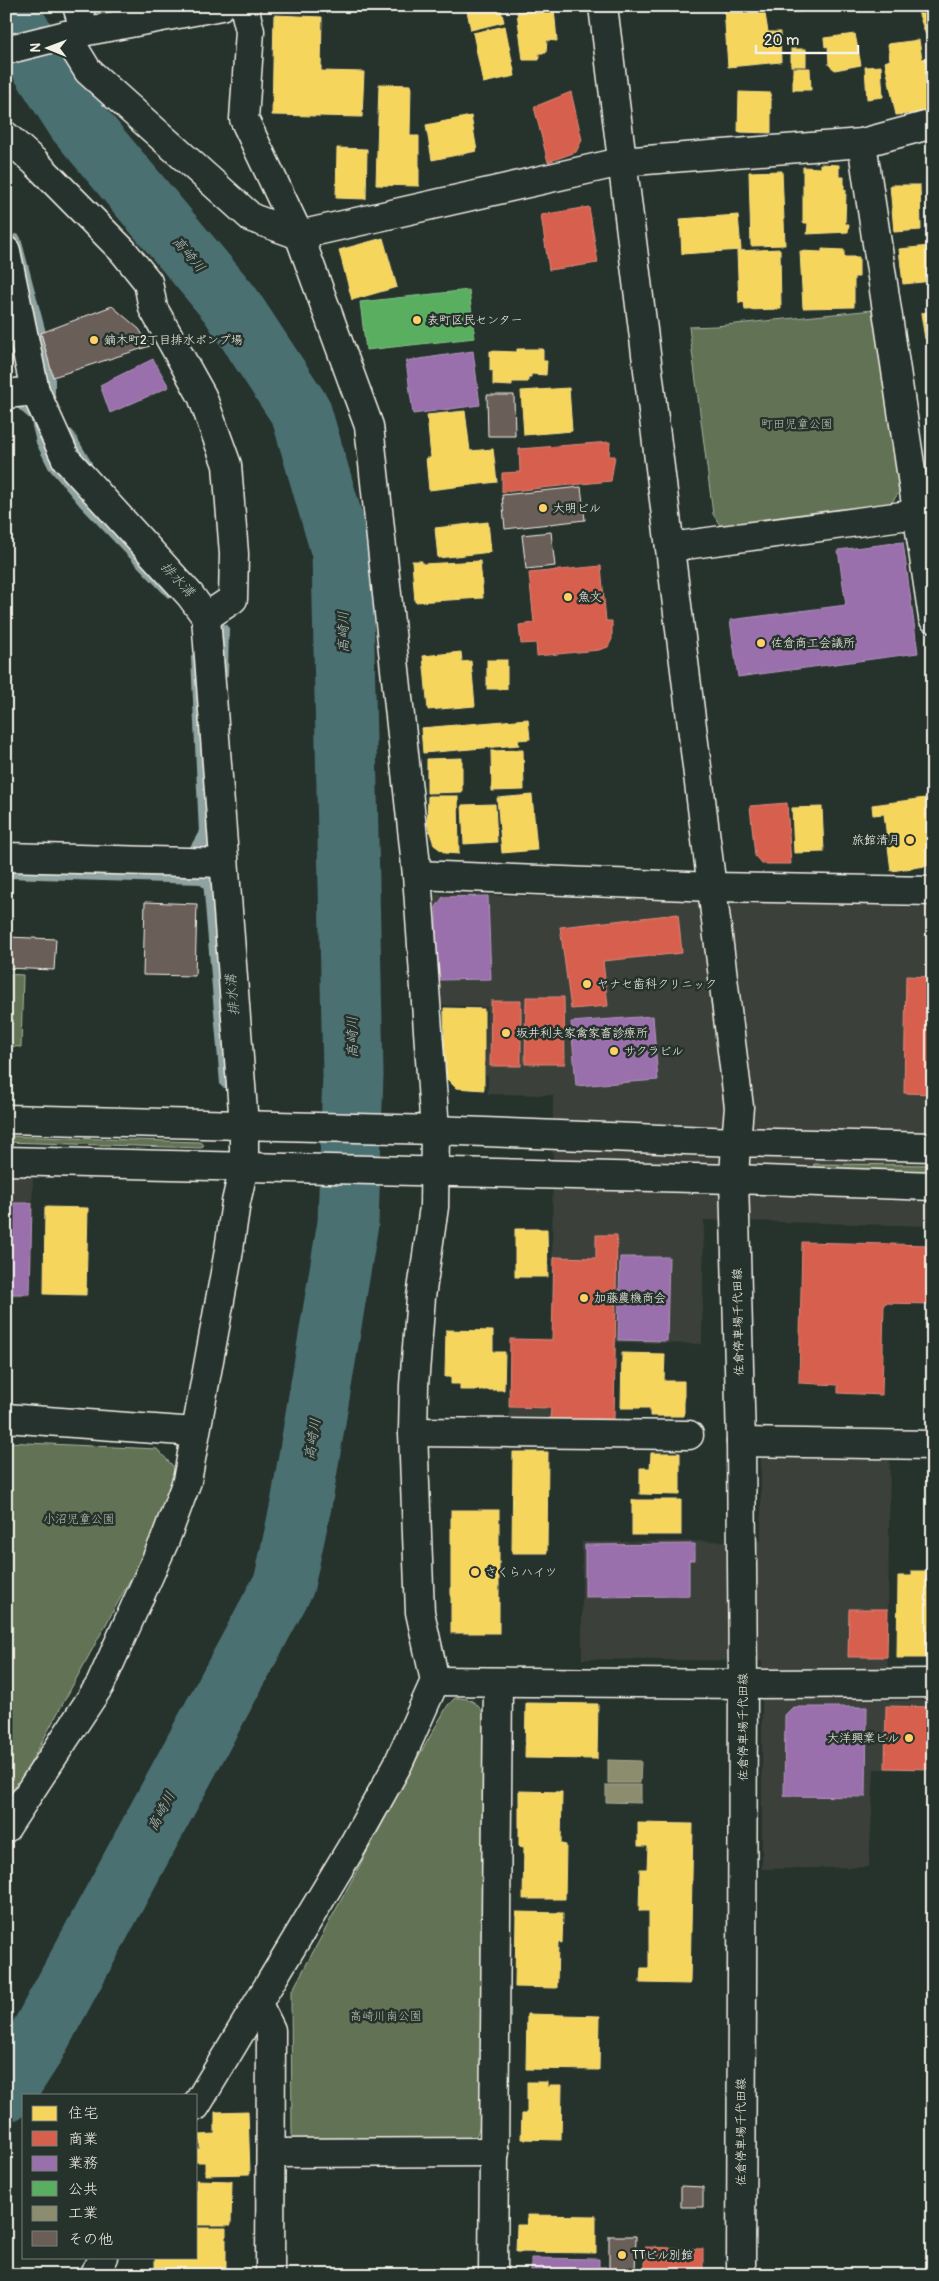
<svg xmlns="http://www.w3.org/2000/svg" width="939" height="2281" font-family="Pangolin,'Klee One',sans-serif">
<rect width="100%" height="100%" fill="#26332d"/>
<filter id="ink" filterUnits="userSpaceOnUse"><feTurbulence type="fractalNoise" baseFrequency=".02" numOctaves="2"/><feDisplacementMap in="SourceGraphic" scale="10" xChannelSelector="R" yChannelSelector="G"/><feConvolveMatrix kernelMatrix="1 2 1 2 8 2 1 2 1" color-interpolation-filters="sRGB"/></filter>
<g filter="url(#ink)">
<g fill="#3b403a">
<polygon points="434,894 933,907 933,1226 704,1220 702,1344 616,1342 614,1420 509,1419 510,1338 552,1338 553,1095 488,1094 488,1075 485,1075 487,1007 437,1005"/>
<polygon points="6,1166 33,1166 31,1296 6,1296"/>
<polygon points="761,1445 890,1445 887,1701 933,1700 933,1770 874,1769 869,1867 762,1869 762,1661 582,1659 582,1542 761,1541"/>
</g>
<g fill="#627254" stroke="#abb29e">
<polygon points="873,310 902,489 888,507 723,530 713,514 689,327 716,326"/>
<polygon points="6,974 23,975 21,1047 6,1046"/>
<polygon points="6,1136 200,1142 204,1145 201,1148 6,1142"/>
<polygon points="814,1164 933,1165 933,1172 813,1169"/>
<polygon points="6,1442 157,1449 185,1479 6,1808"/>
<path d="M455,1698C471,1698 475,1701 484,1714L480,2126L474,2142L298,2141L292,2137L291,1993L417,1759L448,1705Z"/>
</g>
<g fill="#f6d55c" stroke="#f5dd86">
<polygon points="466,6 500,6 504,22 471,30"/>
<polygon points="786,6 813,6 813,11 787,13"/>
<polygon points="916,6 933,6 933,32 926,35"/>
<polygon points="542,8 554,8 557,41 547,40 546,53 539,53 539,60 523,60 517,12"/>
<polygon points="724,8 764,8 768,32 780,32 781,62 728,67"/>
<polygon points="274,15 322,17 321,71 364,72 362,117 272,115"/>
<polygon points="505,26 515,76 483,83 473,33"/>
<polygon points="855,34 861,65 835,70 829,65 828,46 825,47 824,38"/>
<polygon points="919,40 922,59 927,58 925,83 933,82 933,112 896,115 885,62 890,60 888,44"/>
<rect x="791" y="49" width="15" height="17"/>
<polygon points="881,66 883,97 867,99 865,67"/>
<polygon points="793,68 810,68 811,90 793,90"/>
<polygon points="379,84 411,85 410,136 419,136 419,186 376,185"/>
<polygon points="739,92 771,93 771,133 738,132"/>
<polygon points="471,116 477,151 432,160 426,125"/>
<polygon points="337,148 367,149 366,199 336,198"/>
<polygon points="820,164 839,165 839,177 844,177 844,189 846,190 845,224 849,224 848,232 807,234 808,223 803,223 803,167 820,168"/>
<polygon points="782,171 785,245 751,246 749,172"/>
<polygon points="890,185 920,185 921,230 894,232"/>
<polygon points="738,215 741,250 682,254 680,219"/>
<polygon points="383,238 397,287 352,300 339,250"/>
<polygon points="930,246 933,281 903,284 899,249"/>
<polygon points="780,249 781,309 745,310 744,302 739,303 737,251"/>
<polygon points="822,249 844,250 844,257 859,257 859,277 854,277 854,307 803,308 800,251 822,252"/>
<polygon points="933,311 933,338 925,339 921,313"/>
<polygon points="517,349 543,349 543,361 547,361 546,375 531,374 531,377 528,377 528,382 512,382 512,386 493,385 493,370 490,371 490,351 517,352"/>
<polygon points="569,388 572,431 524,435 521,391"/>
<polygon points="465,411 470,451 493,449 497,482 429,490 426,458 431,458 427,415"/>
<polygon points="488,522 491,552 438,558 435,528"/>
<polygon points="412,561 422,561 422,564 480,561 483,598 415,602"/>
<polygon points="461,652 462,662 471,661 475,706 428,710 423,656"/>
<rect x="487" y="660" width="20" height="29"/>
<polygon points="528,719 530,739 518,740 519,745 423,753 421,728"/>
<polygon points="523,750 524,790 492,791 491,751"/>
<polygon points="462,758 462,792 427,793 427,759"/>
<polygon points="532,795 537,850 502,853 497,798"/>
<polygon points="428,796 458,796 459,854 445,853 434,845 427,823"/>
<polygon points="933,797 933,865 891,871 884,814 873,815 872,805"/>
<polygon points="495,804 497,842 464,844 462,805"/>
<polygon points="822,807 824,852 794,853 792,808"/>
<polygon points="444,1008 484,1009 484,1090 456,1088 445,1077"/>
<polygon points="45,1207 88,1208 86,1295 44,1294"/>
<polygon points="515,1229 547,1229 548,1277 515,1277"/>
<polygon points="446,1330 493,1331 493,1352 505,1352 504,1390 460,1390 460,1384 451,1384 451,1377 445,1377"/>
<polygon points="622,1353 665,1354 664,1381 684,1381 684,1416 650,1416 650,1408 621,1408"/>
<polygon points="513,1452 548,1452 547,1553 512,1553"/>
<polygon points="651,1453 680,1453 680,1495 640,1494 640,1468 650,1468"/>
<rect x="632" y="1500" width="49" height="35"/>
<rect x="451" y="1510" width="48" height="123"/>
<polygon points="912,1571 933,1571 933,1658 897,1658 898,1576 912,1576"/>
<polygon points="526,1703 598,1704 597,1759 525,1758"/>
<polygon points="519,1791 562,1792 561,1844 566,1845 565,1899 523,1899 524,1847 519,1846"/>
<polygon points="638,1823 693,1824 690,1984 640,1983 641,1968 649,1968 649,1911 639,1911 640,1869 647,1869 648,1846 638,1846"/>
<polygon points="516,1912 563,1913 562,1943 558,1942 557,1988 515,1987"/>
<polygon points="527,2014 600,2016 599,2070 526,2069"/>
<polygon points="527,2082 547,2082 547,2087 550,2087 550,2085 562,2085 561,2140 521,2139 522,2114 527,2114"/>
<polygon points="248,2111 250,2174 205,2175 205,2162 196,2162 196,2149 200,2149 200,2135 215,2134 215,2112"/>
<polygon points="196,2180 232,2181 231,2225 196,2225"/>
<polygon points="527,2215 596,2216 596,2253 516,2252 517,2225 527,2225"/>
<polygon points="196,2228 226,2228 226,2275 155,2275 155,2257 196,2257"/>
</g>
<g fill="#d6604d" stroke="#df8c7c">
<polygon points="571,92 582,140 576,152 548,162 534,107"/>
<polygon points="589,207 598,263 549,270 541,215"/>
<polygon points="610,442 609,456 615,456 611,481 502,492 502,473 520,472 519,449"/>
<polygon points="601,566 606,621 612,621 612,639 608,647 599,650 537,656 536,643 521,644 519,625 534,623 529,573"/>
<polygon points="787,803 791,864 762,864 755,856 750,806"/>
<polygon points="678,914 682,953 603,961 608,1006 571,1009 560,927"/>
<polygon points="906,976 933,977 933,1094 904,1093"/>
<polygon points="526,997 564,997 565,1064 525,1064"/>
<polygon points="491,1001 521,1001 521,1066 490,1066"/>
<polygon points="596,1235 617,1235 614,1420 550,1419 551,1408 509,1407 510,1339 552,1340 554,1257 596,1258"/>
<polygon points="802,1242 932,1245 931,1304 884,1303 882,1395 838,1393 838,1385 799,1383"/>
<polygon points="849,1609 888,1609 887,1657 848,1657"/>
<polygon points="886,1706 933,1707 933,1769 885,1768"/>
<polygon points="645,2247 703,2249 703,2275 645,2275"/>
</g>
<g fill="#9970ab" stroke="#b497bd">
<polygon points="473,351 480,405 413,414 406,361"/>
<polygon points="153,359 169,387 110,413 100,385"/>
<polygon points="903,542 918,653 738,677 730,620 846,605 838,550"/>
<polygon points="488,896 491,979 437,980 436,907 443,897"/>
<polygon points="653,1016 658,1080 576,1086 571,1022"/>
<polygon points="6,1203 32,1203 30,1294 6,1294"/>
<polygon points="620,1257 669,1257 667,1341 618,1340"/>
<polygon points="695,1544 695,1560 689,1560 689,1596 585,1597 585,1545"/>
<polygon points="793,1707 867,1707 866,1797 784,1796 785,1715"/>
<polygon points="531,2258 599,2259 599,2267 606,2267 606,2275 531,2275"/>
</g>
<polygon fill="#5aae61" stroke="#88c28a" points="469,290 475,338 366,350 360,302"/>
<g fill="#8c8c6e" stroke="#abaa93">
<polygon points="608,1760 641,1761 640,1783 608,1783"/>
<polygon points="606,1785 641,1785 641,1803 606,1802"/>
</g>
<g fill="none" stroke-linecap="round" stroke-linejoin="round">
<g stroke="#8fa3a1" stroke-width="10">
<polyline points="16,239 50,367 50,396 52,403"/>
<polyline points="197,304 219,291"/>
<polyline points="6,333 10,358"/>
<polyline points="12,403 19,403 35,417 41,442 53,466 84,503 170,593"/>
<polyline points="69,434 87,464"/>
<polyline points="223,674 224,629"/>
<polyline points="204,833 225,1083"/>
<polyline points="184,853 192,853 204,833 196,657"/>
<polyline points="6,873 201,879 208,885"/>
</g>
<polyline stroke="#4c6f72" stroke-width="61" points="6,10 77,121 230,304 301,412 342,553 353,1074 348,1223 301,1505 284,1584 33,2049 6,2091"/>
</g>
<g fill="#6b5e59" stroke="#f4f1e8">
<polygon points="112,306 139,329 150,346 53,377 41,333"/>
<polygon points="487,395 514,395 515,436 488,436"/>
<polygon points="581,487 585,520 505,529 502,495"/>
<polygon points="551,532 555,566 526,569 522,535"/>
<polygon points="145,902 197,904 195,976 143,975"/>
<polygon points="8,937 56,939 54,970 6,968"/>
<polygon points="681,2186 703,2187 703,2207 681,2207"/>
<polygon points="609,2236 636,2236 635,2275 609,2275"/>
</g>
<g fill="none" stroke-linecap="round" stroke-linejoin="round">
<g stroke="#f4f1e8" stroke-width="31">
<g id="minor">
<polyline points="77,6 85,31"/>
<polyline points="66,35 88,71 252,218 299,235 621,162 862,143 933,124"/>
<polyline points="6,50 66,35 221,6"/>
<polyline points="6,136 35,162 123,251 148,282 153,308 202,396 227,465 234,554 233,599 206,617"/>
<polyline points="862,143 933,618"/>
<polyline points="6,251 35,391 66,459 190,595 206,617 244,1125 244,1167 236,1202 228,1256 187,1481 165,1540 100,1685 6,1828"/>
<polyline points="6,394 35,391"/>
<polyline points="670,547 917,514"/>
<polyline points="6,857 223,863"/>
<polyline points="417,875 713,887 933,891"/>
<polyline points="6,1418 195,1432"/>
<polyline points="413,1432 689,1435"/>
<polyline points="741,1442 933,1445"/>
<polyline points="258,2004 271,2030 270,2275"/>
<polyline points="196,2106 353,1845 398,1764 435,1681 420,1612 413,1432 414,1385 421,1297 434,1207 435,1130 417,875 369,426 299,235 244,119 250,31 244,6"/>
<polyline points="271,2153 495,2152"/>
<polyline points="93,2275 104,2257"/>
<polyline points="493,2275 498,1682"/>
</g>
</g>
<g stroke="#f4f1e8" stroke-width="31">
<g id="tertiary">
<polyline points="6,1119 435,1130 736,1142 739,1107 603,6"/>
<polyline points="6,1161 734,1179"/>
<polyline points="435,1681 743,1684 933,1683"/>
</g>
</g>
<g stroke="#f4f1e8" stroke-width="31">
<g id="secondary">
<polyline points="734,1179 933,1186"/>
<polyline points="741,2275 743,1684 741,1442 734,1179 736,1142 933,1147"/>
</g>
</g>
<use href="#minor" stroke="#26332d" stroke-width="28"/>
<use href="#tertiary" stroke="#26332d" stroke-width="28"/>
<use href="#secondary" stroke="#26332d" stroke-width="28"/>
</g>
</g>
<g fill="#ffd166" stroke="#26332d" stroke-width="2">
<circle cx="417" cy="320" r="5"/>
<circle cx="94" cy="340" r="5"/>
<circle cx="543" cy="508" r="5"/>
<circle cx="568" cy="597" r="5"/>
<circle cx="761" cy="643" r="5"/>
<circle cx="910" cy="840" r="5"/>
<circle cx="587" cy="984" r="5"/>
<circle cx="506" cy="1033" r="5"/>
<circle cx="614" cy="1051" r="5"/>
<circle cx="584" cy="1298" r="5"/>
<circle cx="475" cy="1572" r="5"/>
<circle cx="909" cy="1738" r="5"/>
<circle cx="622" cy="2255" r="5"/>
</g>
<g text-anchor="middle" stroke-width="5" stroke-linejoin="round" paint-order="stroke">
<g font-size="12" fill="#f4f1e8" stroke="#26332d" text-anchor="start">
<text x="427" y="324">表町区民センター</text>
<text x="104" y="344">鏑木町2丁目排水ポンプ場</text>
<text x="553" y="512">大明ビル</text>
<text x="578" y="601">魚文</text>
<text x="771" y="647">佐倉商工会議所</text>
<text x="900" y="844" text-anchor="end">旅館清月</text>
<text x="597" y="988">ヤナセ歯科クリニック</text>
<text x="516" y="1037">坂井利夫家禽家畜診療所</text>
<text x="624" y="1055">サクラビル</text>
<text x="594" y="1302">加藤農機商会</text>
<text x="485" y="1576">さくらハイツ</text>
<text x="899" y="1742" text-anchor="end">大洋興業ビル</text>
<text x="632" y="2259">TTビル別館</text>
</g>
<g font-size="12" fill="#babead" stroke="#26332d">
<text x="797" y="428">町田児童公園</text>
<text x="79" y="1523">小沼児童公園</text>
<text x="386" y="2020">高崎川南公園</text>
</g>
<g font-size="12" fill="#f4f1e8" stroke="#26332d">
<text transform="translate(738 1322) rotate(-91)" y="4">佐倉停車場千代田線</text>
<text transform="translate(743 1727) rotate(-90)" y="4">佐倉停車場千代田線</text>
<text transform="translate(741 2132) rotate(-90)" y="4">佐倉停車場千代田線</text>
</g>
<g font-size="14" font-style="italic" fill="#b1bdb9" stroke="#26332d">
<text transform="translate(189 254) rotate(50)" y="5">高崎川</text>
<text transform="translate(178 579) rotate(47)" y="5">排水溝</text>
<text transform="translate(343 632) rotate(-91)" y="5">高崎川</text>
<text transform="translate(232 995) rotate(-95)" y="5">排水溝</text>
<text transform="translate(352 1037) rotate(-91)" y="5">高崎川</text>
<text transform="translate(312 1439) rotate(-81)" y="5">高崎川</text>
<text transform="translate(161 1811) rotate(-62)" y="5">高崎川</text>
</g>
</g>
<rect width="939" height="2281" fill="none" stroke="#26332d" stroke-width="25"/>
<rect x="12" y="12" width="914" height="2256" fill="none" stroke="#f4f1e8" stroke-width="2" filter="url(#ink)"/>
<rect x="22" y="2094" width="175" height="165" fill="#26332d" stroke="#787f78"/>
<rect x="32" y="2106" width="25" height="15" fill="#f6d55c" stroke="#787f78"/>
<text x="68" y="2118" font-size="15" fill="#f4f1e8">住宅</text>
<rect x="32" y="2131" width="25" height="15" fill="#d6604d" stroke="#787f78"/>
<text x="68" y="2144" font-size="15" fill="#f4f1e8">商業</text>
<rect x="32" y="2156" width="25" height="15" fill="#9970ab" stroke="#787f78"/>
<text x="68" y="2168" font-size="15" fill="#f4f1e8">業務</text>
<rect x="32" y="2181" width="25" height="15" fill="#5aae61" stroke="#787f78"/>
<text x="68" y="2194" font-size="15" fill="#f4f1e8">公共</text>
<rect x="32" y="2206" width="25" height="15" fill="#8c8c6e" stroke="#787f78"/>
<text x="68" y="2218" font-size="15" fill="#f4f1e8">工業</text>
<rect x="32" y="2231" width="25" height="15" fill="#6b5e59" stroke="#787f78"/>
<text x="68" y="2244" font-size="15" fill="#f4f1e8">その他</text>
<g transform="translate(48 48) rotate(271)" stroke="#26332d" stroke-width="4" paint-order="stroke">
<path d="M0-4L9 19L0 12L-9 19Z" fill="#f4f1e8"/>
<text y="-8" font-size="14" font-weight="bold" text-anchor="middle" fill="#f4f1e8">N</text>
</g>
<path d="M756 45v8h102v-8" fill="none" stroke="#f4f1e8" stroke-width="2.5"/>
<text x="764" y="45" font-size="15" fill="#f4f1e8" stroke="#26332d" stroke-width="4" paint-order="stroke">20 m</text>
</svg>
